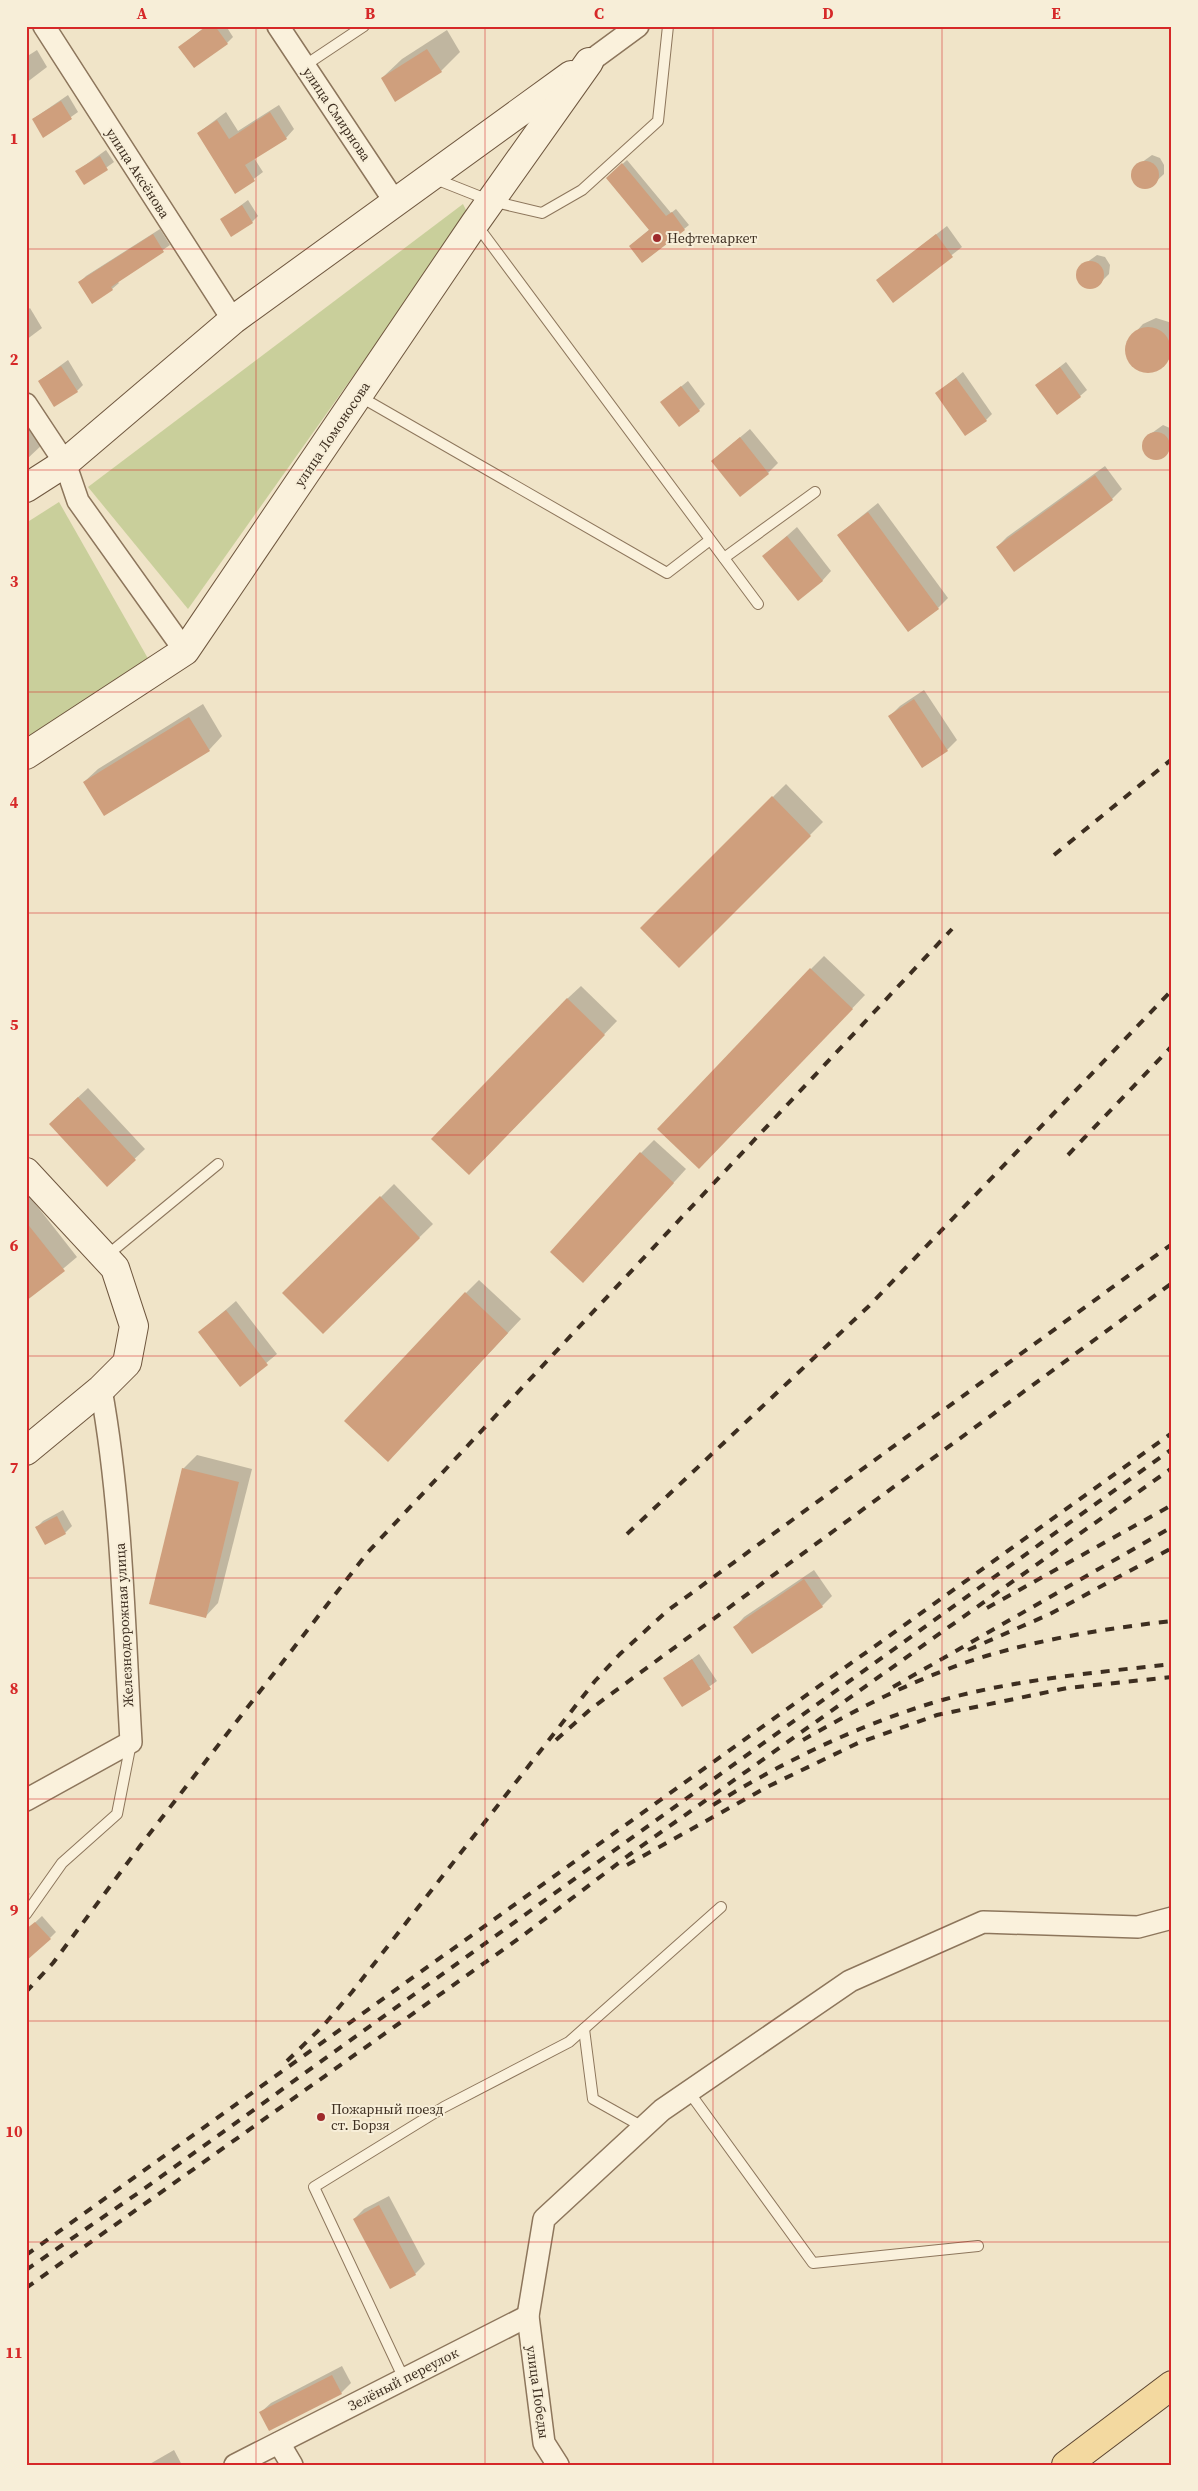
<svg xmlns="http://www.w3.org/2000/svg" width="1198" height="2491" font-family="'Source Serif 4',serif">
<rect width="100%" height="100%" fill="#f0e4c8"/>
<g fill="#c9cf9b">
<polygon points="463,204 468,214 188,609 88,487"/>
<polygon points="59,502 150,662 26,739 26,523"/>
</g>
<g fill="#0003">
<polygon points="206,26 226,26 233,37 227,43 180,47"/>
<polygon points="447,30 460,52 441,71 382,78 402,59"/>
<polygon points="37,50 47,67 26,83 26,57"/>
<polygon points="68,95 78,112 44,136 33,119"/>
<polygon points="279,105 294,129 286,138 254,158 263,172 236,192 198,133 226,112 238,131"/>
<polygon points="106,150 114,162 85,183 77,171"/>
<polygon points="1152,155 1160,158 1164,165 1164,174 1150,187 1138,187 1131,176 1134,168"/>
<polygon points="627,160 671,213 676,209 689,225 643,262 630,246 650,229 607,178"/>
<polygon points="248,200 258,216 252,222 221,220"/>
<polygon points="947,226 962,247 893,301 877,280"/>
<polygon points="160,229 170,245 117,281 119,283 112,289 80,282 86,276"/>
<polygon points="1097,255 1105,257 1110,265 1109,274 1096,287 1083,286 1077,276 1079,268"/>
<polygon points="30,308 42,328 26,340 26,311"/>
<polygon points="1156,318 1172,323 1172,356 1160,368 1147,371 1134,367 1130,362 1127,347 1133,335 1143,324"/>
<polygon points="68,360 83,385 77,391 39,381"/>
<polygon points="1066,362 1087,390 1080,396 1037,385"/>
<polygon points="963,372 992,414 986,420 937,393"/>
<polygon points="688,381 705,404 699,410 662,402"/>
<polygon points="26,413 45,442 26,460"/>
<polygon points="1163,425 1172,429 1172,447 1161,458 1149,457 1143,446 1145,438"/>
<polygon points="750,429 778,463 768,473 712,461"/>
<polygon points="1105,466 1122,489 1112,499 997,547 1007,537"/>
<polygon points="878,503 948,598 938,608 838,535"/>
<polygon points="797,527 831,571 822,581 764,556"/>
<polygon points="924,690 957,740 947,750 890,716 900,706"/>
<polygon points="203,704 222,736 209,750 84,782 98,769"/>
<polygon points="786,784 823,822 679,966 641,928"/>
<polygon points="824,956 865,995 712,1155 811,969"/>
<polygon points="581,986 617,1021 482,1161 567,999"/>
<polygon points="88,1088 145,1149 107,1185 60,1114"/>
<polygon points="654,1140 686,1169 596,1268 641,1153"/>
<polygon points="394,1184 433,1224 323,1332 284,1293"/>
<polygon points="30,1197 77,1257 26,1300 26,1200"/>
<polygon points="479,1280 521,1319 401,1447 466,1293"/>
<polygon points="236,1301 277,1354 240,1385 200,1332"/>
<polygon points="197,1455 252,1469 218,1603 205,1617 183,1469"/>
<polygon points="63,1510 72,1526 65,1533 37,1527 43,1521"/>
<polygon points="814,1570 832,1596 822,1606 735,1627 744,1617"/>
<polygon points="699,1654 717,1681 682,1706 665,1678"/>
<polygon points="26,1889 30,1894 26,1898"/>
<polygon points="42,1916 56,1932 50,1938 26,1931"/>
<polygon points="389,2196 425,2264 415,2274 390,2287 354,2219 364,2209"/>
<polygon points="342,2366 351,2383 341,2393 261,2412 271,2403"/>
<polygon points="174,2450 182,2465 148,2465"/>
</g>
<g fill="#cf9f7d">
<polygon points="207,26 215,26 228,44 194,68 178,47"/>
<polygon points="427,49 442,72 395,102 381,78"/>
<polygon points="61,101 72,119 43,138 32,119"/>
<polygon points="270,112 287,139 245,165 255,181 235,194 197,133 217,120 229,139"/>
<polygon points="100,156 108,170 84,185 75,171"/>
<circle cx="1145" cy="175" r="14"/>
<polygon points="622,163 666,216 672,212 685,230 642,263 629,246 649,230 606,178"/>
<polygon points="242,205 253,223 231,237 220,219"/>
<polygon points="153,234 164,252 111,287 113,290 92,304 78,282"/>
<polygon points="936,234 953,257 893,303 876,280"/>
<circle cx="1090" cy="275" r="14"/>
<circle cx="1148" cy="350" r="23"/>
<polygon points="61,366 78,392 54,407 38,381"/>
<polygon points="1060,367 1081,397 1057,415 1035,385"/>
<polygon points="956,378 987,421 965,436 935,393"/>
<polygon points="681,386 700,411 679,427 660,402"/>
<circle cx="1156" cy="446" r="14"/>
<polygon points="740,437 769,474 740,497 711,461"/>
<polygon points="1095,475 1113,500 1014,572 996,547"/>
<polygon points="868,512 939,609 908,632 837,535"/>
<polygon points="787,536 823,581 798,601 762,556"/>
<polygon points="914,699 948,751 922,768 888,716"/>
<polygon points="189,717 210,751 104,816 83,782"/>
<polygon points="772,796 811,836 679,968 640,928"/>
<polygon points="810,968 853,1009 699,1169 657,1129"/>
<polygon points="567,998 605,1035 469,1175 431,1139"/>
<polygon points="78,1097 136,1160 107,1187 49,1124"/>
<polygon points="640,1152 674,1183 583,1283 550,1252"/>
<polygon points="380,1196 420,1238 323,1334 282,1293"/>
<polygon points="26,1222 65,1271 26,1301"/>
<polygon points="465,1292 508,1333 388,1462 344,1421"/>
<polygon points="226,1310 268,1365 240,1387 198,1332"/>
<polygon points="182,1468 239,1482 206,1618 149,1604"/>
<polygon points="57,1516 66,1534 45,1545 35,1527"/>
<polygon points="804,1579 823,1607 752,1654 733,1627"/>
<polygon points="692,1659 711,1689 682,1707 663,1678"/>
<polygon points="35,1922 51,1939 26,1961 26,1929"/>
<polygon points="379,2205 416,2275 390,2289 353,2219"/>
<polygon points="332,2375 342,2394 269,2431 259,2412"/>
</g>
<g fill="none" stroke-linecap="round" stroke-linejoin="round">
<g stroke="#8d765c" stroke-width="12">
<g id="lane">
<polyline points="304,66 364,26"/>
<polyline points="433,178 491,201 542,213 582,190 658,121 668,26"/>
<polyline points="476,224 758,604"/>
<polyline points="359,396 667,573 710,540"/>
<polyline points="724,558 815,492"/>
<polyline points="105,1257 218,1164"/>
<polyline points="26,1914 62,1863 117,1814 131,1743"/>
<polyline points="584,2029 593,2099 643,2127"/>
<polyline points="689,2092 813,2263 978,2246"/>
<polyline points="404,2379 314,2187 444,2107 569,2042 721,1907"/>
</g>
</g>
<g stroke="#8d765c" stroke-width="24">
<g id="street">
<polyline points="44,26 233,320"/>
<polyline points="278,26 395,202"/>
<polyline points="589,62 638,26"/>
<polyline points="26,404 65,463 78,501 185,651"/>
<path d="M26,1800L131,1742C124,1624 122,1505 101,1389"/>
<polyline points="279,2443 292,2465"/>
<polyline points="235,2465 528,2316"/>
<polyline points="558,2465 544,2443 528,2316 544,2219 662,2110 850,1981 983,1922 1138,1927 1172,1918"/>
</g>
</g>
<g stroke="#6f573f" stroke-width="30">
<g id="secondary">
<polyline points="26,488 65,463 233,320 571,75"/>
<polyline points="26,755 185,651 475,223 589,62"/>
<polyline points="26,1172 115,1268 134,1326 127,1363 101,1389 26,1451"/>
</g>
</g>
<g stroke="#5b4430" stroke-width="30">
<polyline id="primary" points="1066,2465 1172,2385"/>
</g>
<use href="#lane" stroke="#faf1dc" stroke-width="10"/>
<use href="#street" stroke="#faf1dc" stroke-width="21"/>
<use href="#secondary" stroke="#faf1dc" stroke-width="28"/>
<use href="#primary" stroke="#f3d9a0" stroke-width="28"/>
<g stroke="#3d2e20" stroke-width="4" stroke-dasharray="9 9" stroke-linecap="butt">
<polyline points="1054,855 1172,759"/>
<polyline points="1068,1155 1172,1046"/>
<polyline points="627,1534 869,1306 1172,990"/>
<polyline points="987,1608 1172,1505"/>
<polyline points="968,1650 1050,1614 1172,1548"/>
<polyline points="893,1687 1172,1527"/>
<polyline points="556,1740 592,1708 1172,1283"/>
<path d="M803,1740C860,1707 923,1675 986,1656C1047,1638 1109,1628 1172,1621"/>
<path d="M713,1805C783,1762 854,1727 932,1703C1009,1680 1092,1673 1172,1664"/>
<polyline points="627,1865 767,1787 858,1743 937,1715 1067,1688 1172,1677"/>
<polyline points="26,1992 53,1963 140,1846 368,1552 952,929"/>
<polyline points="287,2061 323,2026 352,1992 595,1681 620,1654 667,1611 1172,1244"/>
<polyline points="26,2255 1172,1433"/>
<polyline points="26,2270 141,2191 1172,1449"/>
<polyline points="26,2288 521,1937 629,1855 1172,1468"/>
</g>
</g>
<path fill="none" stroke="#d62828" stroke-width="1" stroke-opacity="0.55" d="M256,26V2465M485,26V2465M713,26V2465M942,26V2465M26,249H1172M26,470H1172M26,692H1172M26,913H1172M26,1135H1172M26,1356H1172M26,1578H1172M26,1799H1172M26,2021H1172M26,2242H1172"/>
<g fill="#9e2a2b" stroke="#f7eed8" stroke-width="2">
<circle cx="657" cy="238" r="5"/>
<circle cx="321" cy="2117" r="5"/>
</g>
<g text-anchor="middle" stroke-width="4" stroke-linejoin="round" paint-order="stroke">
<g font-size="14" fill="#3d2e20" stroke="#f7eed8">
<text transform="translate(337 114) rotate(56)" y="5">улица Смирнова</text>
<text transform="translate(138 173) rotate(57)" y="5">улица Аксёнова</text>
<text transform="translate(332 434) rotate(-56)" y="5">улица Ломоносова</text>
<text transform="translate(124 1625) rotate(-93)" y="5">Железнодорожная улица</text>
<text transform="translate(403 2379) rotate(-27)" y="5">Зелёный переулок</text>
<text transform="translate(538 2392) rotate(82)" y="5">улица Победы</text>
</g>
<g font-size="14" fill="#3d2e20" stroke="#f7eed8" text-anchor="start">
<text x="667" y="243">Нефтемаркет</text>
<text x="331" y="2114">Пожарный поезд<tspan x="331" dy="16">ст. Борзя</tspan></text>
</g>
</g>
<rect width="1198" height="2491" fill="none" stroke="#f7eed8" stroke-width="55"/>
<rect x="28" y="28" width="1142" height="2436" fill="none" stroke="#d62828" stroke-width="2"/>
<g font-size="16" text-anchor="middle" font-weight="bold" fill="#d62828">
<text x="142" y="19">A</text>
<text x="370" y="19">B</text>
<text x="599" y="19">C</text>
<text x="828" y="19">D</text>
<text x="1056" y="19">E</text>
<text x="14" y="144">1</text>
<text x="14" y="365">2</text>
<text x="14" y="587">3</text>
<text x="14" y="808">4</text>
<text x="14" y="1030">5</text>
<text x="14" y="1251">6</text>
<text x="14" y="1473">7</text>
<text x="14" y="1694">8</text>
<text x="14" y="1916">9</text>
<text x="14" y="2137">10</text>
<text x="14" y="2358">11</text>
</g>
</svg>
